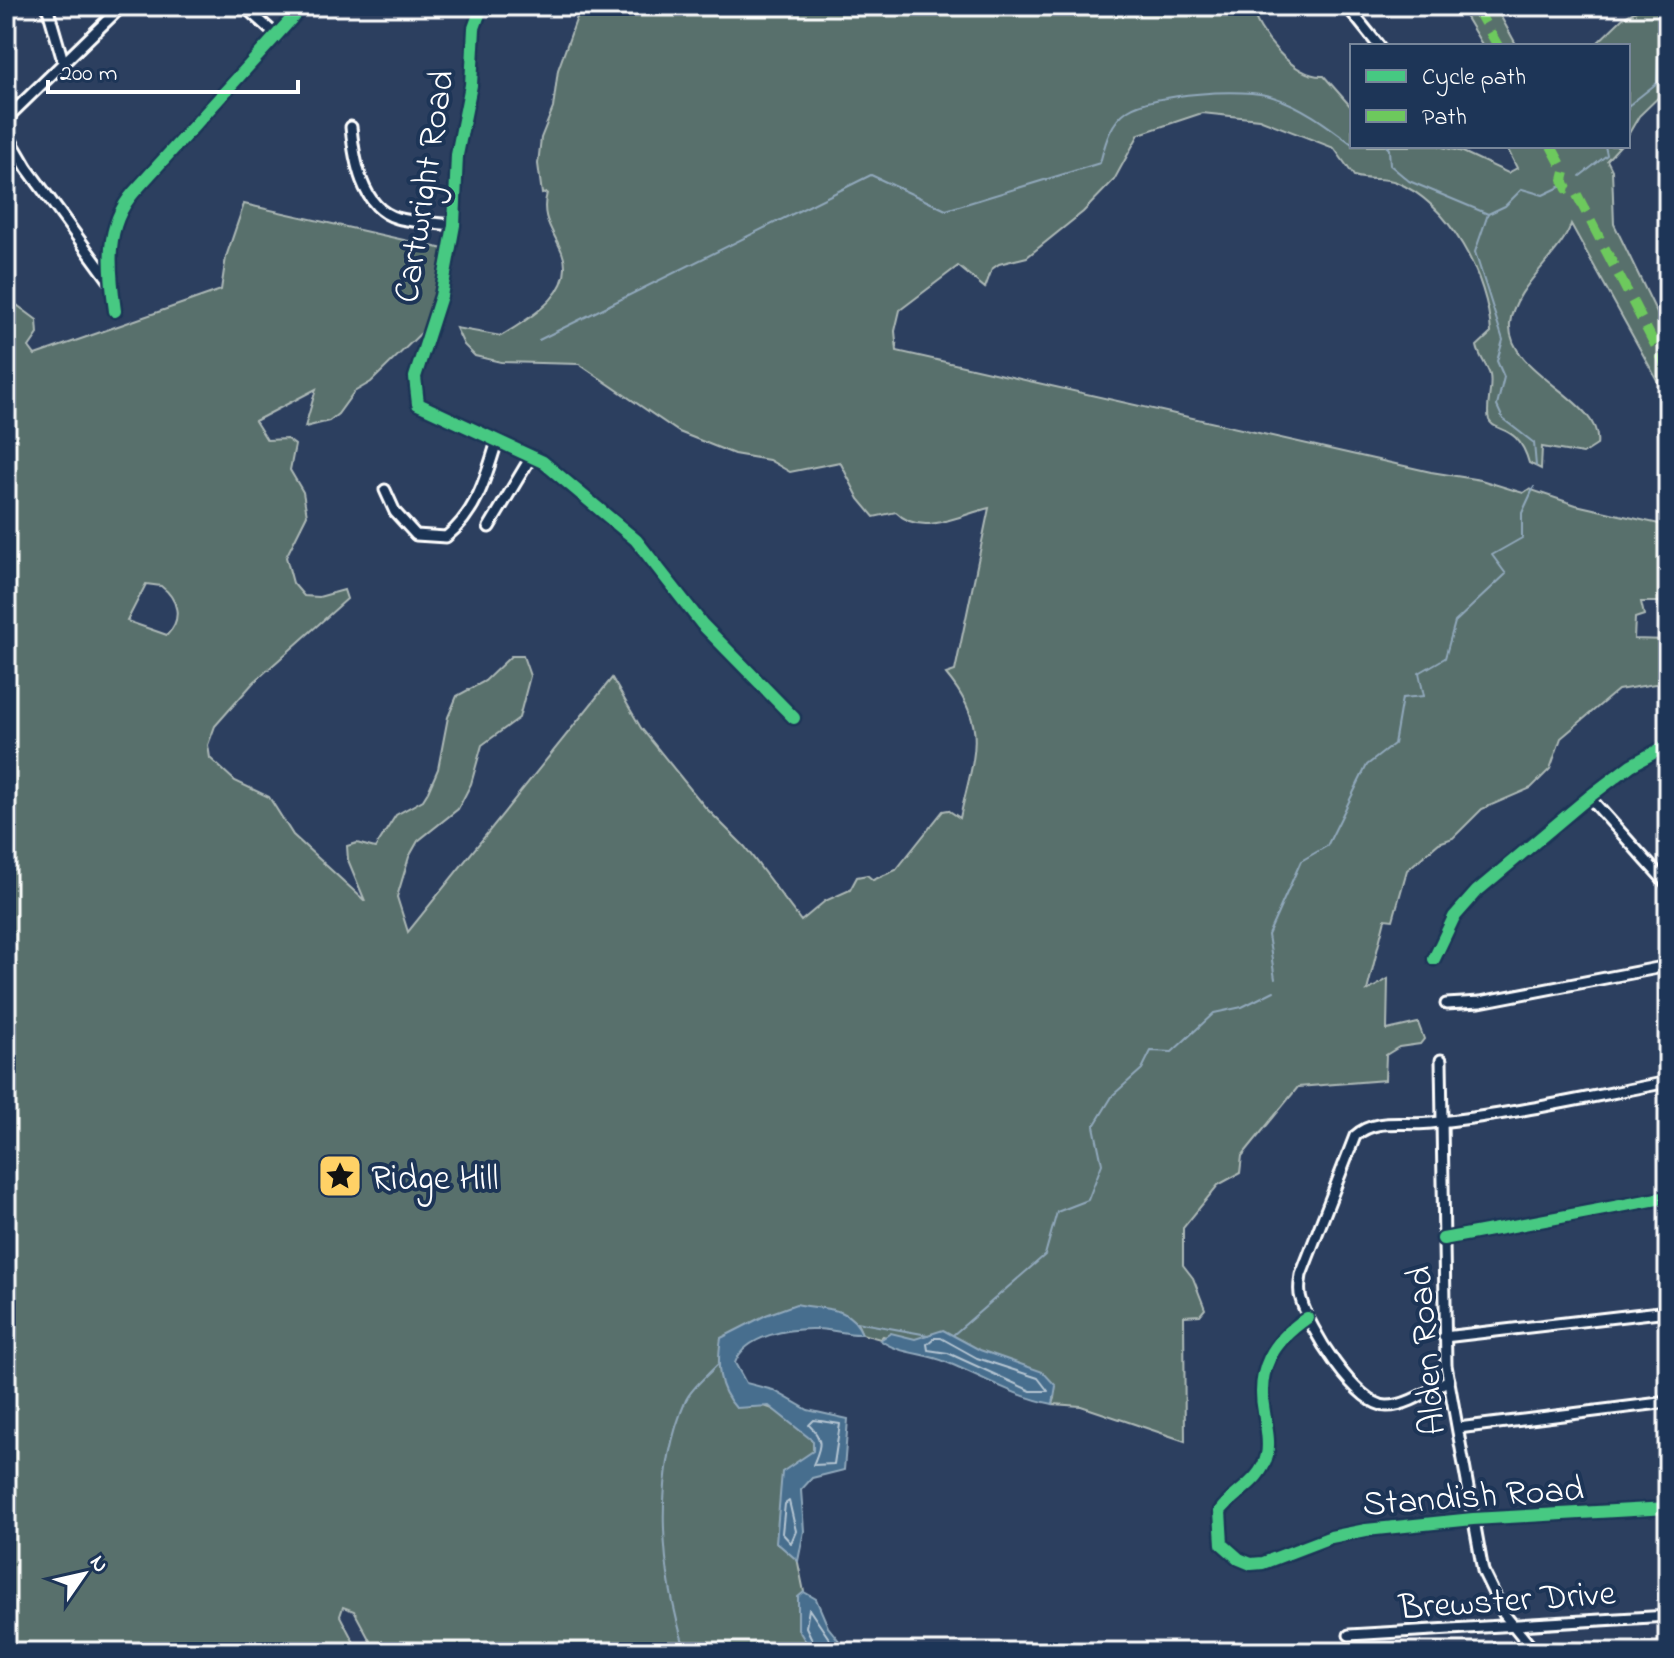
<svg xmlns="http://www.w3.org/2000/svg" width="1674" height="1658" font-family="'Indie Flower',sans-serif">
<rect width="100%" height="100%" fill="#2c3f5f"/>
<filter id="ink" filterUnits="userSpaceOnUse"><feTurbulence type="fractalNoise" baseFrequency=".0125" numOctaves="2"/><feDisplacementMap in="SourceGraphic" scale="16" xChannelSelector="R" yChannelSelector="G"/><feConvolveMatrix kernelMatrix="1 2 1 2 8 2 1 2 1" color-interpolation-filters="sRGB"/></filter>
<g filter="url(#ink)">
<g fill="#59706c" stroke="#acb8b6" stroke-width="2" fill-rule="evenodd">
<path d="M581,6H1251C1257,32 1293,78 1324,76L1352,108V146H1438L1463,152L1508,173L1517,168L1506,146H1620L1607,160L1612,170L1614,224L1668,336V400L1571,224C1562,254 1513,287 1510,324C1507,375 1604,399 1597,445L1583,454L1542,447L1541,469L1529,463C1518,423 1494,433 1489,420C1485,407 1493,389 1490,375C1487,365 1479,357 1477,346L1491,333C1488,277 1450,204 1396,182C1384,177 1368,181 1354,176L1334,148L1259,119L1202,113L1139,134L1114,180L1083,212L1027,257L999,264L992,269L985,288L958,266L900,310L895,331L897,351L1431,472L1481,480L1523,493L1529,489L1576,505L1668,526V602H1641L1644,615L1635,618L1634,639L1668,640V682L1618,690L1561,738L1550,769L1531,788L1482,809L1453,838L1439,843L1407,870L1393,920L1385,919L1367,991L1388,979L1387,1030L1418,1023L1424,1039L1420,1044L1399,1047L1386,1055L1385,1080L1298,1087L1242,1156L1240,1173L1218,1185L1183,1228V1265L1193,1278L1205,1309L1200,1315L1184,1316L1185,1441L1081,1406L1053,1404L1055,1398L883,1336L880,1339L862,1334L857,1323L770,1326L719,1367L748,1408C773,1397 796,1429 816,1441L817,1452L790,1469L777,1543L796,1553L804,1592L799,1610L814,1652H376L354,1611L343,1607L340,1616L359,1652H6V297L37,320L38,334L29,347L35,355L221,290L226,257L244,204L444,249L437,293L425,329L371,382L354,392L338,414L329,421L305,427L316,389L255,421L267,440L287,439L295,445L290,470L303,492L307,515L286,557L293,583L304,596L319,597L344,590L347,599L253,683L215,726L208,745L210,758L235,781L269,797L293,835L365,901L348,860L347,846L357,843L375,848L396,815L423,800L428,792L438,769L448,717L457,696L485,681L511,656H523L530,676L519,718L482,745L471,784L458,809L418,841L409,857L397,897L408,932L612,678L641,728L705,807L745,847L801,921L825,901L850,890L857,877L867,875L873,880L896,870L943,811L948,810L960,818C973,756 991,728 946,674L955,671L989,508C959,515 921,538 896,512L874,517L859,499L840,462L790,472L769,460L734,454L679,432L579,364L501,362L475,356L464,345L456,328L501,336C528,319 578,292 562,252C553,230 540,218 547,193L542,194L538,164L541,138L553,108L558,70ZM146,584L161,586C178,599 183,619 167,635L127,621Z"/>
<polygon points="1459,6 1495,6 1517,46 1483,46"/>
<polygon points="1645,6 1668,6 1668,88 1639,116 1628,135 1628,46 1594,46 1623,18"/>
</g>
<g fill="#466e8e" stroke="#90a8bb" stroke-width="2">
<path d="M796,1304C823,1310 850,1304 862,1334C847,1335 832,1329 817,1329C790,1328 745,1335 735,1363L746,1383L773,1390L808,1410L848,1419L844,1470L812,1478L801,1490L804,1531L798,1561L776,1542L782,1472L813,1451V1441L769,1406L736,1408C717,1387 717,1365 721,1338L766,1315Z"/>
<path d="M943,1330L980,1350L1043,1372L1056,1386L1053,1404C1015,1397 981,1376 946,1362C926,1353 898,1354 880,1340L891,1333L915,1339Z"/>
<polygon points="804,1592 816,1599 828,1627 848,1652 812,1652 798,1629 798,1597"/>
</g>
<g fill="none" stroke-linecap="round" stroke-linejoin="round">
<g stroke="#b5c5d2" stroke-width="2">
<polygon points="934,1338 941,1338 977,1358 1038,1378 1048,1391 1031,1391 948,1353 928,1350 927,1344"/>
<path d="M814,1420L840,1424L834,1464L813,1465C820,1448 825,1441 809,1425Z"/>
<polygon points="789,1501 796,1531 791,1543 782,1533 785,1504"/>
<polyline points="818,1652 806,1627 809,1609 838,1652"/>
</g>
<g stroke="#90a8bb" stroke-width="2">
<polyline points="1628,106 1657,83 1658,57 1668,47"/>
<polyline points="1386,146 1389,149 1390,165 1409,181 1488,214"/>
<polyline points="1580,176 1607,155 1605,146"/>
<path d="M539,340L871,175L946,210L1100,163C1105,144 1110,122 1128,110C1152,94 1245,87 1273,97C1302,106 1328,126 1352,144"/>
<polyline points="1536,466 1534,443 1503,419 1497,406 1504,377 1497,361 1503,340 1475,252 1488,214 1505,206 1522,189 1543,195 1562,186"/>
<polyline points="1275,979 1268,935 1301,861 1327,846 1367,765 1394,744 1402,698 1424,696 1419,673 1445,658 1455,622 1506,574 1492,555 1522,538 1522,513 1534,487"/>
<polyline points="856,1322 928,1335"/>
<polyline points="953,1335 1045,1255 1057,1212 1088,1200 1102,1164 1094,1126 1113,1095 1142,1069 1151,1051 1172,1052 1214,1013 1242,1007 1274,991"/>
<path d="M686,1652C661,1574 652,1477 686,1400C692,1387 709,1374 719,1363"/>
</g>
<g stroke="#fff" stroke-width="15">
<g id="street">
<polyline points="47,6 63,61"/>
<polyline points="244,6 277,36"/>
<polyline points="482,6 474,28 471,85 457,155 454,225 441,296 415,377 418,404 543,462 636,540 702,624 794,718"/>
<polyline points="1347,6 1379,46"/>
<polyline points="6,127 12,113 122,6"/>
<path d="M351,127C354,158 361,208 397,218C415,223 436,223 454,225"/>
<polyline points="6,132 27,168 111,283"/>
<path d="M115,311C109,268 104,226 134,192L303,6"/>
<path d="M385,490L395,512L416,535L446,537C476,513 486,478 497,441"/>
<polyline points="489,527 531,457"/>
<polyline points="1589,797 1668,885"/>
<polyline points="1434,959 1454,917 1477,891 1589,797 1631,765 1668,745"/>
<polyline points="1446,1004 1480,1002 1668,966"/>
<polyline points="1441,1060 1446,1365 1483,1571 1504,1614 1535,1652"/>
<polyline points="1443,1239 1668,1197"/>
<path d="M1307,1318C1272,1342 1256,1370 1264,1412C1266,1426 1270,1441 1267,1455C1261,1482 1235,1491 1220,1511L1222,1544L1239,1559L1251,1564L1263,1563L1331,1537L1366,1530L1473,1519L1668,1508"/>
<polyline points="1444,1337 1668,1311"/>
<path d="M1449,1380C1431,1389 1408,1406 1387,1406C1356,1405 1308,1327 1301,1299C1298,1291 1300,1283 1301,1275L1355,1136C1376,1117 1404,1126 1431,1123C1511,1115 1589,1097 1668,1082"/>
<polyline points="1458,1428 1668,1402"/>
<polyline points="1349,1635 1668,1616"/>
</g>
</g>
<use href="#street" stroke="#1d3557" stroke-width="9"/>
<g stroke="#6dc95d" stroke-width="10" stroke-dasharray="20 10" stroke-linecap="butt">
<polyline points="1475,6 1498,46"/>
<polyline points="1551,146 1565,172 1563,180 1567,189 1575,191 1668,370"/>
</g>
<g stroke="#1d3557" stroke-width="17">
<g id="cycleway">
<polyline points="482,6 474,28 471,85 457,155 454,225 441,296 415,377 418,404 543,462 636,540 702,624 794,718"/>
<path d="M115,311C109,268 104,226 134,192L303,6"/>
<polyline points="1434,959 1454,917 1477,891 1589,797 1631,765 1668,745"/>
<polyline points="1443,1239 1668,1197"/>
<path d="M1307,1318C1272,1342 1256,1370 1264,1412C1266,1426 1270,1441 1267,1455C1261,1482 1235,1491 1220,1511L1222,1544L1239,1559L1251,1564L1263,1563L1331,1537L1366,1530L1473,1519L1668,1508"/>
</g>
</g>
<use href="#cycleway" stroke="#46c982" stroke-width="12"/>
</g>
</g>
<defs>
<g id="sight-square" transform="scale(2.3)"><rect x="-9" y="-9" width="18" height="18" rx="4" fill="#ffd166" stroke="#1d3557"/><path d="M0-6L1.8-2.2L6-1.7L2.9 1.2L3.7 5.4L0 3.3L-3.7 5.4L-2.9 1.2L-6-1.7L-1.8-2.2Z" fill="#111"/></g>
</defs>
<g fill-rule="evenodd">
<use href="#sight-square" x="340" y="1176"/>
</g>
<g text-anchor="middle" stroke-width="8" stroke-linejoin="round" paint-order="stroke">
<g font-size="36" fill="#fff" stroke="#1d3557">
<text transform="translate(422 186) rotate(-81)" y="13">Cartwright Road</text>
<text transform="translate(1424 1351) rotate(-95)" y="13">Alden Road</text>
<text transform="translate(1473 1494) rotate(-4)" y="13">Standish Road</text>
<text transform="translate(1507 1598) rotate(-4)" y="13">Brewster Drive</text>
</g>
<g font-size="36" fill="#fff" stroke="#1d3557" text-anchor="start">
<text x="371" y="1189">Ridge Hill</text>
</g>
</g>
<rect width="1674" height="1658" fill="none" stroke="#1d3557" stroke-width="32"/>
<rect x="16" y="16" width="1642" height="1626" fill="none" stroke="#fff" stroke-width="3" filter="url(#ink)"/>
<rect x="1350" y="44" width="280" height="104" fill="#1d3557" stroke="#77869a" stroke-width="2"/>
<rect x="1366" y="70" width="40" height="12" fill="#46c982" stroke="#77869a" stroke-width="2"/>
<text x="1422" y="84" font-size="24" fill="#ffffff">Cycle path</text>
<rect x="1366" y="110" width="40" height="12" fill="#6dc95d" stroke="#77869a" stroke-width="2"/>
<text x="1422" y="124" font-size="24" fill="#ffffff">Path</text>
<g transform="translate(84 1574) rotate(56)" stroke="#1d3557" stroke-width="6" paint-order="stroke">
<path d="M0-6L14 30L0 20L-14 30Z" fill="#ffffff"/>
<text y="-12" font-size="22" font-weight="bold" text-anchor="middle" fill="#ffffff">N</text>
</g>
<path d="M48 80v12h250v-12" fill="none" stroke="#ffffff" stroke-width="4"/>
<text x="60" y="80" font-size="24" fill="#ffffff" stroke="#1d3557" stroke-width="6" paint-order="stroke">200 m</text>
</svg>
